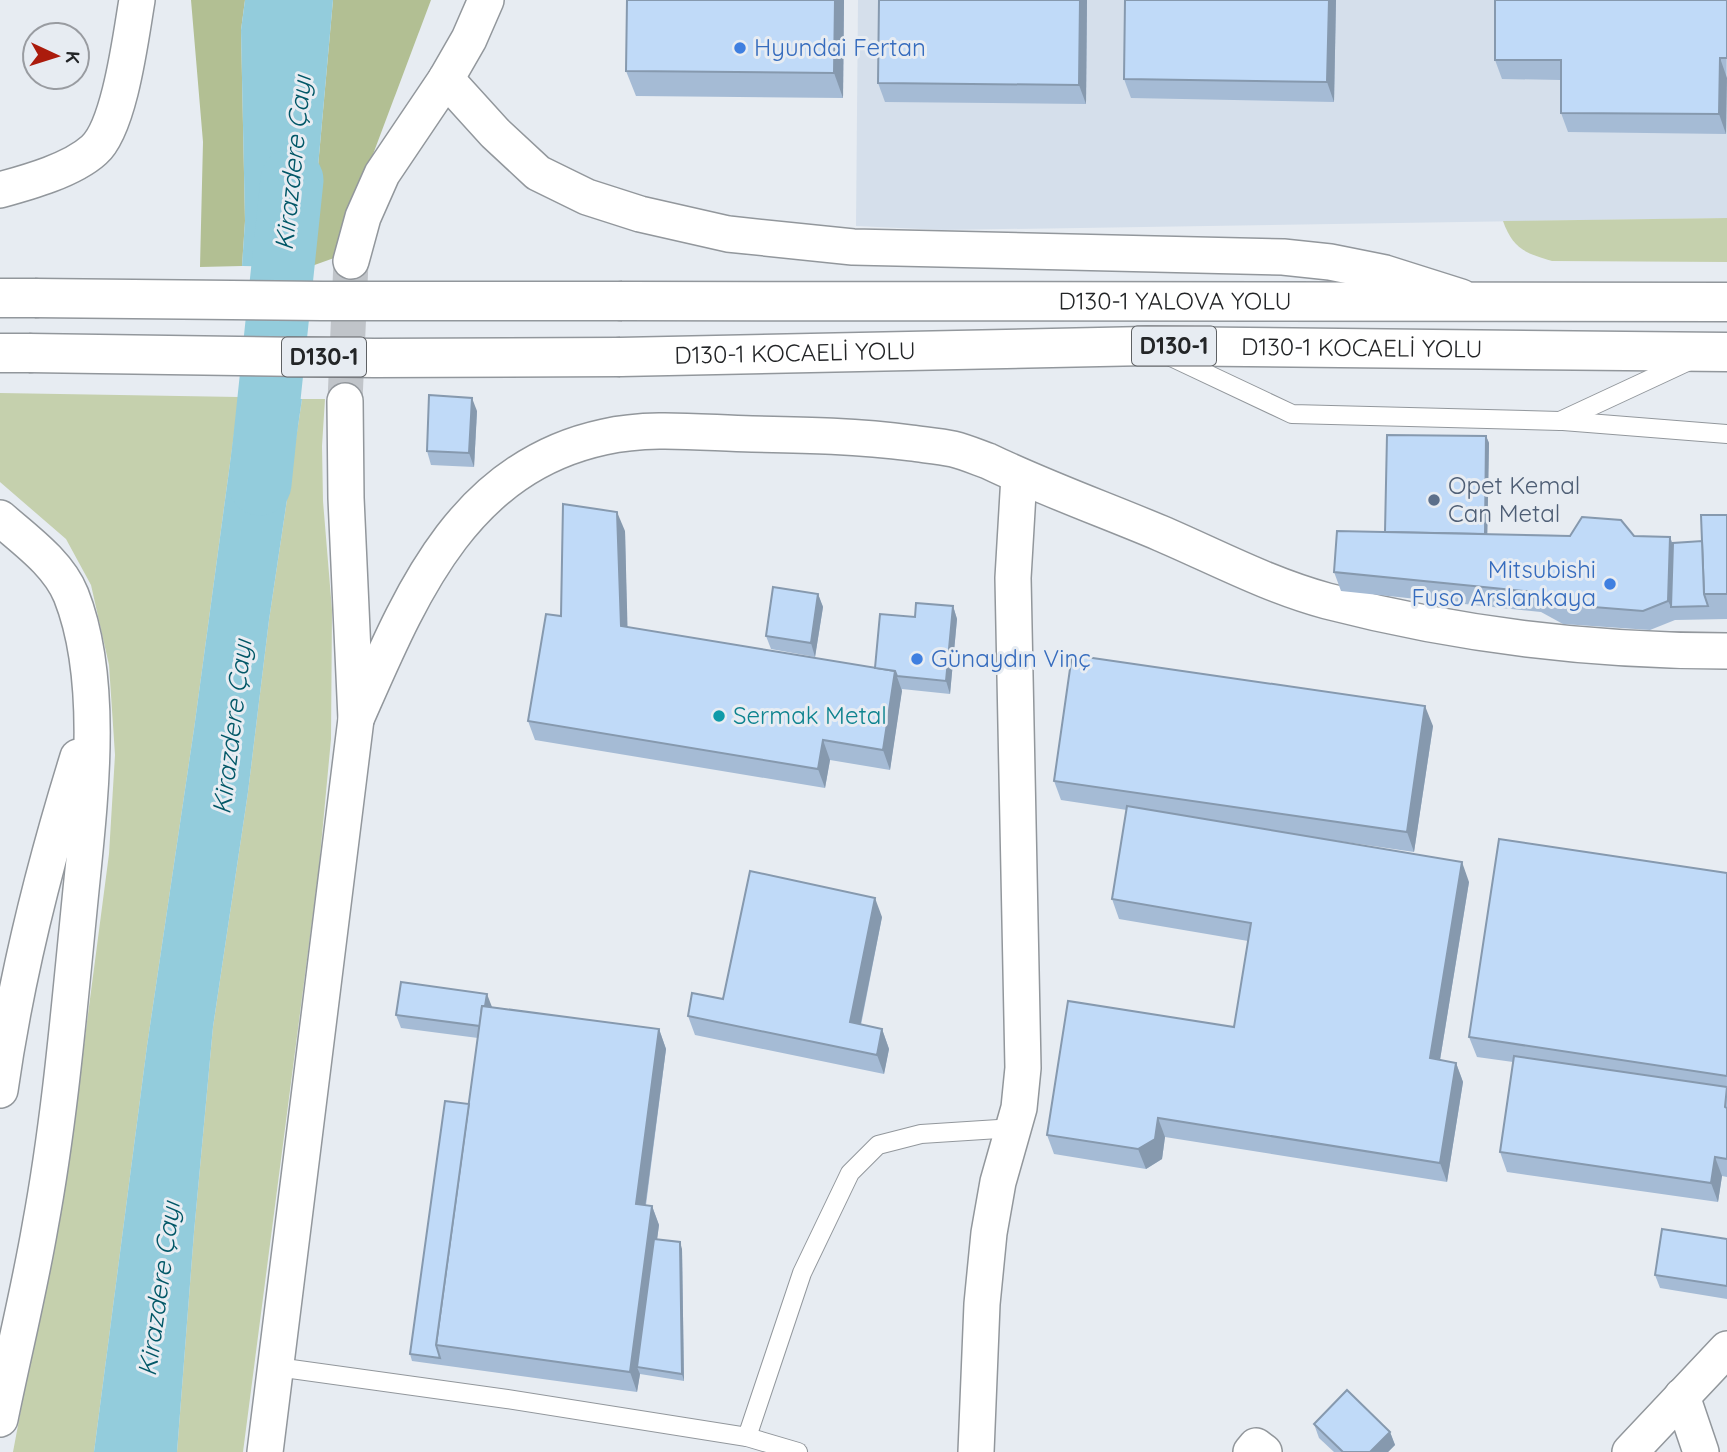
<svg xmlns="http://www.w3.org/2000/svg" width="1727" height="1452" font-family="Quicksand,sans-serif">
<rect width="100%" height="100%" fill="#e7ecf2"/>
<polygon fill="#d5dfeb" points="858,0 1727,0 1727,218 943,230 856,226"/>
<g fill="#c5d0ad">
<path d="M1727,218V262L1552,261C1525,253 1513,249 1503,221Z"/>
<polygon points="0,393 239,397 194,729 147,1046 94,1452 13,1452 71,1144 109,854 115,755 109,665 91,585 66,539 0,482"/>
<polygon points="302,399 325,399 322,446 323,501 332,610 331,739 319,867 243,1452 177,1452 194,1232 213,1027 248,792 269,620"/>
</g>
<g fill="#b2bf93">
<polygon points="191,0 245,0 241,30 245,221 242,266 200,267 203,142"/>
<polygon points="333,0 431,0 334,258 309,267"/>
</g>
<g fill="#93ccdc">
<polygon points="245,0 333,0 309,267 242,266 245,221 241,30"/>
<polygon points="239,397 302,399 269,620 248,792 213,1027 194,1232 177,1452 94,1452 147,1046 194,729"/>
</g>
<g fill="none" stroke-linecap="round" stroke-linejoin="round">
<polyline stroke="#93ccdc" stroke-width="63" points="260,484 292,180"/>
<polyline stroke="#c0c4c9" stroke-width="35" stroke-dasharray="35 18" stroke-linecap="butt" points="345,401 351,261"/>
<g stroke="#92979c" stroke-width="20">
<g id="service">
<polyline points="1169,356 1292,414 1560,421 1689,361"/>
<polyline points="1563,421 1727,434"/>
<polyline points="277,1367 507,1399 747,1437 802,1273 850,1173 878,1145 921,1134 1014,1128"/>
<polyline points="747,1437 798,1452"/>
</g>
</g>
<g stroke="#92979c" stroke-width="38">
<g id="minor">
<polyline points="446,79 495,133 538,173 587,197 640,214 728,234 853,247 1283,257 1330,262 1385,273 1461,297"/>
<path d="M0,190C29,182 72,170 94,150C120,127 131,35 137,0"/>
<polyline points="351,261 363,217 382,174 446,79 469,39 486,0"/>
<path d="M0,518C25,540 58,563 71,595C106,683 89,808 80,900C69,1010 60,1119 40,1227C29,1291 13,1355 0,1419"/>
<path d="M356,719C409,599 460,468 604,437C651,426 704,433 752,434C805,435 859,436 911,443C925,445 940,446 953,449C965,452 977,457 988,461C1044,488 1103,509 1160,533C1216,557 1268,585 1327,601C1458,635 1592,651 1727,651"/>
<path d="M0,1090C16,977 44,866 78,757"/>
<polyline points="1682,1396 1701,1452"/>
<polyline points="265,1452 356,719 346,498 345,401"/>
<polyline points="976,1452 982,1304 989,1233 998,1182 1019,1108 1023,1068 1013,578 1019,476"/>
<polyline points="1251,1452 1256,1446 1264,1452"/>
<polyline points="1630,1452 1727,1349"/>
</g>
</g>
<g stroke="#92979c" stroke-width="41">
<g id="trunk">
<polyline points="0,298 35,298"/>
<path id="s1" d="M622,301L1727,302"/>
<polyline points="0,353 29,353"/>
<path id="s2" d="M620,357L1147,346L1727,352"/>
</g>
</g>
<use href="#service" stroke="#fff" stroke-width="18"/>
<use href="#minor" stroke="#fff" stroke-width="35"/>
<use href="#trunk" stroke="#fff" stroke-width="38"/>
<g stroke="#92979c" stroke-width="41" stroke-linecap="butt">
<g id="trunk-bridge">
<polyline points="35,298 322,301 622,301"/>
<polyline points="29,353 374,358 620,357"/>
</g>
</g>
<use href="#trunk-bridge" stroke="#fff" stroke-width="38"/>
</g>
<g fill="#a5bbd5">
<polygon points="844,0 843,98 636,96 626,71"/>
<polygon points="1087,0 1086,104 885,102 878,83"/>
<polygon points="1125,0 1336,0 1334,102 1131,98 1124,79"/>
<polygon points="1727,0 1726,134 1568,132 1561,113 1561,80 1502,79 1495,60"/>
<polygon points="477,411 474,467 431,465 427,451"/>
<polygon points="1486,436 1489,443 1487,534 1634,536 1673,543 1702,541 1727,515 1727,619 1675,620 1650,630 1563,624 1541,612 1341,591 1334,572 1385,532"/>
<polygon points="625,531 627,627 875,668 915,617 953,606 957,619 950,694 902,689 890,770 830,760 825,788 535,740 528,721 561,616"/>
<polygon points="818,594 823,607 815,657 771,649 766,636"/>
<polygon points="1433,726 1414,852 1284,833 1469,882 1440,1060 1456,1063 1463,1082 1447,1182 1165,1137 1162,1159 1146,1169 1054,1154 1047,1135 1234,1027 1248,941 1119,919 1112,899 1127,810 1061,800 1054,781"/>
<polygon points="1727,873 1727,1177 1722,1176 1718,1202 1507,1172 1500,1152 1513,1062 1477,1057 1469,1037"/>
<polygon points="882,917 861,1025 882,1029 889,1049 884,1074 695,1035 688,1016 723,999"/>
<polygon points="492,1007 659,1029 666,1049 646,1205 652,1206 659,1225 657,1239 682,1249 684,1381 640,1374 637,1392 412,1361 410,1354 469,1104 478,1038 401,1028 396,1015"/>
<polygon points="1727,1239 1727,1299 1660,1288 1655,1275"/>
<polygon points="1314,1424 1390,1432 1395,1445 1388,1452 1334,1452 1319,1438"/>
</g>
<g fill="#8699ae">
<polygon points="835,0 844,0 843,98 834,73"/>
<polygon points="1080,0 1087,0 1086,104 1079,85"/>
<polygon points="1329,0 1336,0 1334,102 1327,82"/>
<polygon points="1720,58 1727,78 1726,134 1719,114"/>
<polygon points="472,398 477,411 474,467 469,453"/>
<polygon points="1486,436 1489,443 1487,552 1485,546"/>
<polygon points="617,512 625,531 628,645 621,626"/>
<polygon points="1670,537 1677,556 1671,607 1668,601"/>
<polygon points="818,594 823,607 815,657 811,643"/>
<polygon points="953,606 957,619 950,694 946,681"/>
<polygon points="895,671 902,691 890,770 883,750"/>
<polygon points="1425,706 1433,726 1414,852 1407,832"/>
<polygon points="823,740 830,760 825,788 818,769"/>
<polygon points="1462,862 1469,882 1437,1078 1430,1058"/>
<polygon points="875,898 882,917 857,1042 850,1022"/>
<polygon points="487,994 492,1007 482,1026"/>
<polygon points="659,1029 666,1049 643,1223 636,1204"/>
<polygon points="882,1029 889,1049 884,1074 877,1055"/>
<polygon points="1456,1063 1463,1082 1447,1182 1440,1163"/>
<polygon points="1158,1118 1165,1137 1162,1159 1146,1169 1138,1149"/>
<polygon points="1715,1157 1722,1176 1718,1202 1711,1183"/>
<polygon points="652,1206 659,1225 640,1368 637,1367 640,1374 637,1392 630,1372"/>
<polygon points="680,1242 682,1249 684,1381 682,1374"/>
<polygon points="1390,1432 1395,1445 1388,1452 1370,1452"/>
</g>
<g fill="#c0daf8" stroke="#8699ae" stroke-width="2">
<polygon points="627,0 835,0 834,73 626,71"/>
<polygon points="879,0 1080,0 1079,85 878,83"/>
<polygon points="1125,0 1329,0 1327,82 1124,79"/>
<polygon points="1495,0 1727,0 1727,58 1720,58 1719,114 1561,113 1561,60 1495,60"/>
<polygon points="429,395 472,398 469,453 427,451"/>
<polygon points="1387,435 1486,436 1485,534 1385,532"/>
<polygon points="563,504 617,512 621,626 895,671 883,750 823,740 818,769 528,721 546,614 561,616"/>
<polygon points="1701,515 1727,515 1727,594 1704,594"/>
<polygon points="1582,517 1621,520 1634,536 1670,537 1668,601 1643,611 1556,604 1534,592 1334,572 1337,531 1570,536"/>
<polygon points="1702,541 1704,594 1708,606 1671,607 1673,543"/>
<polygon points="773,587 818,594 811,643 766,636"/>
<polygon points="916,603 953,606 946,681 897,676 895,671 875,668 880,614 915,617"/>
<polygon points="1072,655 1425,706 1407,832 1054,781"/>
<polygon points="1127,806 1462,862 1430,1058 1456,1063 1440,1163 1158,1118 1155,1139 1138,1149 1047,1135 1068,1001 1234,1027 1251,923 1112,899"/>
<polygon points="1499,839 1727,873 1727,1076 1469,1037"/>
<polygon points="750,871 875,898 850,1022 882,1029 877,1055 688,1016 692,993 723,999"/>
<polygon points="401,982 487,994 485,1006 482,1006 480,1026 396,1015"/>
<polygon points="482,1006 659,1029 636,1204 652,1206 630,1372 436,1345"/>
<polygon points="1514,1056 1727,1087 1725,1107 1727,1108 1727,1159 1715,1157 1711,1183 1500,1152"/>
<polygon points="445,1101 469,1104 436,1345 440,1358 410,1354"/>
<polygon points="1662,1229 1727,1239 1727,1286 1655,1275"/>
<polygon points="654,1239 680,1242 682,1374 637,1367"/>
<polygon points="1347,1390 1390,1432 1370,1452 1343,1452 1314,1424"/>
</g>
<g fill="#3f7fe0" stroke="#e7ecf2" stroke-width="2.5">
<circle cx="740" cy="48" r="7"/>
<circle cx="1610" cy="584" r="7"/>
<circle cx="917" cy="659" r="7"/>
</g>
<circle fill="#5c6f8a" stroke="#e7ecf2" stroke-width="2.5" cx="1434" cy="500" r="7"/>
<circle fill="#0f9aa8" stroke="#e7ecf2" stroke-width="2.5" cx="719" cy="716" r="7"/>
<g text-anchor="middle" stroke-width="6" stroke-linejoin="round" paint-order="stroke">
<g fill="#e7ecf2" stroke="#5e6164" stroke-width="2">
<rect x="1132" y="326.5" width="84" height="39" rx="5"/>
<rect x="282" y="337.5" width="84" height="39" rx="5"/>
</g>
<g font-size="23" font-weight="bold" fill="#232527">
<text x="1174" y="354">D130-1</text>
<text x="324" y="365">D130-1</text>
</g>
<g font-size="24" fill="#366cbe" stroke="#e7ecf2" text-anchor="start">
<text x="754" y="56">Hyundai Fertan</text>
<text x="1596" y="578" text-anchor="end">Mitsubishi<tspan x="1596" dy="28">Fuso Arslankaya</tspan></text>
<text x="931" y="667">Günaydın Vinç</text>
</g>
<g font-size="24" fill="#232527" stroke="#e7ecf2">
<text dy="8" stroke="none"><textPath href="#s1" startOffset="553">D130-1 YALOVA YOLU</textPath></text>
<text dy="8" stroke="none"><textPath href="#s2" startOffset="742">D130-1 KOCAELİ YOLU</textPath></text>
<text dy="8" stroke="none"><textPath href="#s2" startOffset="175">D130-1 KOCAELİ YOLU</textPath></text>
</g>
<g font-size="24" fill="#4e5e75" stroke="#e7ecf2" text-anchor="start">
<text x="1448" y="494">Opet Kemal<tspan x="1448" dy="28">Can Metal</tspan></text>
</g>
<g font-size="24" fill="#0d838f" stroke="#e7ecf2" text-anchor="start">
<text x="733" y="724">Sermak Metal</text>
</g>
<g font-size="26" font-style="italic" fill="#015767" stroke="#e7ecf2">
<text transform="translate(293 163) rotate(-84)" y="9">Kirazdere Çayı</text>
<text transform="translate(232 727) rotate(-83)" y="9">Kirazdere Çayı</text>
<text transform="translate(159 1289) rotate(-82)" y="9">Kirazdere Çayı</text>
</g>
</g>
<g transform="translate(56 56) rotate(94)"><circle r="33" fill="#e7ecf2" stroke="#999ca1" stroke-width="2"/>
<path d="M0-5L12 26L0 18L-12 26Z" fill="#ab1b0c"/>
<text y="-10" font-size="19" font-weight="bold" text-anchor="middle" fill="#232527">K</text>
</g>
</svg>
